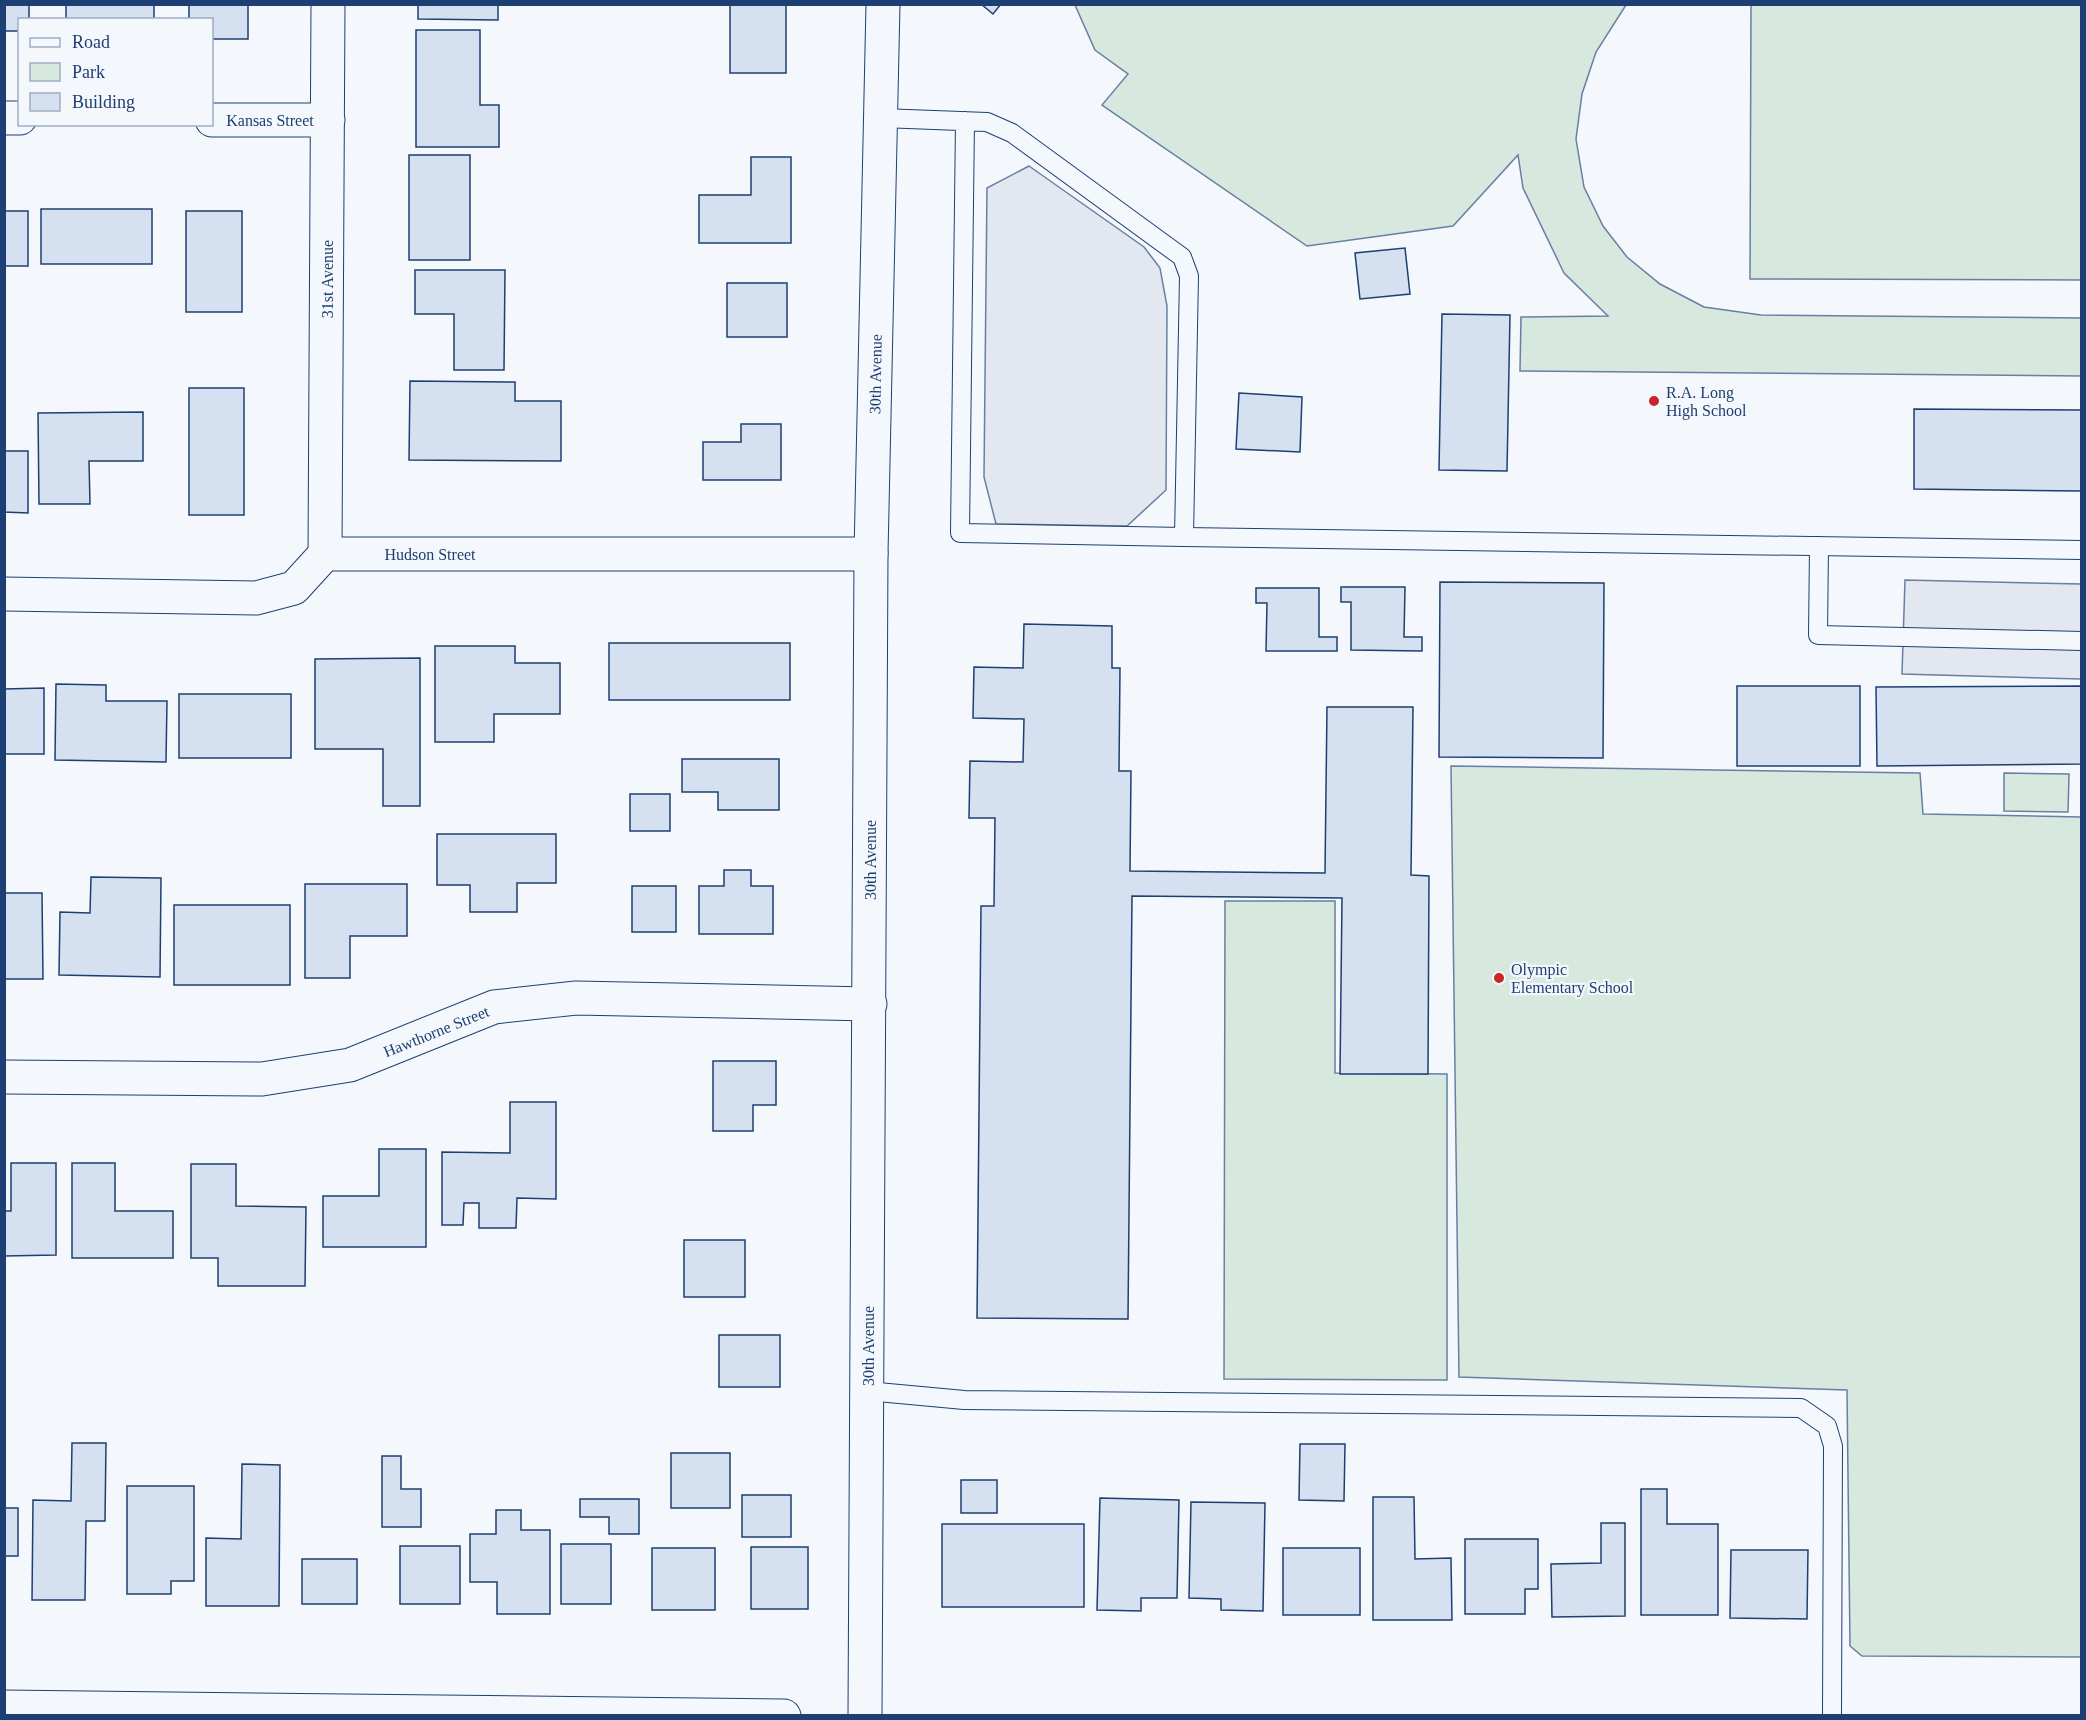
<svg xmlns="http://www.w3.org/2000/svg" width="2086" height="1720" font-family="'Times New Roman',serif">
<rect width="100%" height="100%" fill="#f4f7fb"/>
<g fill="#d7e8df" stroke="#687fa3" stroke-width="1.5">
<polygon points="1075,5 1626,5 1596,52 1582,94 1576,139 1584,187 1603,226 1627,257 1660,284 1704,307 1761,315 2081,318 2081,376 1520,371 1521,317 1608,316 1564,273 1523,188 1518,155 1453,226 1307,246 1102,105 1128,74 1095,50"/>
<polygon points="1751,5 2081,5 2081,280 1750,279"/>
<polygon points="1451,766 1920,773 1923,814 2081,817 2081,1657 1862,1656 1850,1646 1847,1390 1459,1377"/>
<polygon points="2004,773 2069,774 2068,812 2004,811"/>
<polygon points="1225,901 1335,901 1335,1073 1447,1074 1447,1380 1224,1379"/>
</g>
<g fill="#e3e8f0" stroke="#687fa3" stroke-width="1.5">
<polygon points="1029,166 1144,247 1160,268 1167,306 1166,490 1127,526 996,524 984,477 987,188"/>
<polygon points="1905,580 2081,584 2081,679 1902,674"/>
</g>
<g fill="#d5e0f0" stroke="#1d3f73" stroke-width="1.5">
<polygon points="4,4 29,4 29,20 20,20 20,31 4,31"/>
<polygon points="66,4 154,4 154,19 66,20"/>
<polygon points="189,4 248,4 248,39 212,39 212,20 189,20"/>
<polygon points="418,4 498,4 498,20 418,19"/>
<rect x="730" y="4" width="56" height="69"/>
<polygon points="981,4 1001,4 993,14"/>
<polygon points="416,30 480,30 480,105 499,105 499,147 416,147"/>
<rect x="409" y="155" width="61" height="105"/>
<polygon points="751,157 791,157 791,243 699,243 699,195 751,195"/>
<rect x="41" y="209" width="111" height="55"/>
<rect x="4" y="211" width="24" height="55"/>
<rect x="186" y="211" width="56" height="101"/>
<polygon points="1405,248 1410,294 1360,299 1355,253"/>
<polygon points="415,270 505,270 504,370 454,370 454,314 415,314"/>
<rect x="727" y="283" width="60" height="54"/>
<polygon points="1442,314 1510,315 1507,471 1439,470"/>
<polygon points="410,381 515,382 515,401 561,401 561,461 409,460"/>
<rect x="189" y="388" width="55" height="127"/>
<polygon points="1239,393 1302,397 1300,452 1236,449"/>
<polygon points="1914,409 2082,410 2082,491 1914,489"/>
<polygon points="143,412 143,461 89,461 90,504 39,504 38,413"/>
<polygon points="741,424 781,424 781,480 703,480 703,442 741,442"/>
<polygon points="4,451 28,451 28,513 4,512"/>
<polygon points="1440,582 1604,583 1603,758 1439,757"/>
<polygon points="1341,587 1405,587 1404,637 1422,637 1422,651 1351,650 1351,602 1341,602"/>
<polygon points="1256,588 1319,588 1319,637 1337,637 1337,651 1266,651 1267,603 1256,603"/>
<polygon points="1024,624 1112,626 1112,668 1120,668 1119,771 1131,771 1130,871 1325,873 1327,707 1413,707 1411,875 1429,876 1428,1074 1340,1074 1342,898 1132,896 1128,1319 977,1318 981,906 994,906 995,818 969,818 970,761 1023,762 1024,719 973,718 974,667 1023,668"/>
<rect x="609" y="643" width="181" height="57"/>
<polygon points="435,646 515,646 515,663 560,663 560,714 494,714 494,742 435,742"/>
<polygon points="420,658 420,806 383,806 383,749 315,749 315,659"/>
<polygon points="56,684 106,685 106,701 167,701 166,762 55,760"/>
<rect x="1737" y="686" width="123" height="80"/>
<polygon points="2082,686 2082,764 1877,766 1876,687"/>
<polygon points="44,688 44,754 4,754 4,689"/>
<rect x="179" y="694" width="112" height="64"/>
<polygon points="682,759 779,759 779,810 718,810 718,792 682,792"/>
<rect x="630" y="794" width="40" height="37"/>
<polygon points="437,834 556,834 556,883 517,883 517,912 470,912 470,885 437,885"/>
<polygon points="724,870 751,870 751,886 773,886 773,934 699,934 699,886 724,886"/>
<polygon points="91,877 161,878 160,977 59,975 60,912 90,913"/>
<polygon points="305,884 407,884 407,936 350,936 350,978 305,978"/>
<rect x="632" y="886" width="44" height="46"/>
<polygon points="4,893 42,893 43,979 4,979"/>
<rect x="174" y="905" width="116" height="80"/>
<polygon points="713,1061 776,1061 776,1105 753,1105 753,1131 713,1131"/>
<polygon points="510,1102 556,1102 556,1199 517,1198 516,1228 479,1228 479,1203 464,1203 463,1225 442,1225 442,1152 510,1153"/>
<polygon points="379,1149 426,1149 426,1247 323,1247 323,1196 379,1196"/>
<polygon points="11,1163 56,1163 56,1255 4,1256 4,1211 11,1211"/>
<polygon points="72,1163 115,1163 115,1211 173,1211 173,1258 72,1258"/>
<polygon points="191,1164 236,1164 236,1206 306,1207 305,1286 218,1286 218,1258 191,1258"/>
<rect x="684" y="1240" width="61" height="57"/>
<rect x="719" y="1335" width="61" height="52"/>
<polygon points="72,1443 106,1443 105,1521 86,1521 85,1600 32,1600 33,1500 71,1501"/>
<polygon points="1300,1444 1345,1444 1344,1501 1299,1500"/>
<rect x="671" y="1453" width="59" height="55"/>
<polygon points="382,1456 401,1456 401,1489 421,1489 421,1527 382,1527"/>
<polygon points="242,1464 280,1465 279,1606 206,1606 206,1538 241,1539"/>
<rect x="961" y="1480" width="36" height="33"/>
<polygon points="127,1486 194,1486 194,1581 171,1581 171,1594 127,1594"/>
<polygon points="1641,1489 1667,1489 1667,1524 1718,1524 1718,1615 1641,1615"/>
<rect x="742" y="1495" width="49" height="42"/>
<polygon points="1373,1497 1414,1497 1415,1559 1451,1558 1452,1620 1373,1620"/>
<polygon points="1100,1498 1179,1500 1177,1598 1141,1598 1141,1611 1097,1610"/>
<polygon points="580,1499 639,1499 639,1534 609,1534 609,1517 580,1517"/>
<polygon points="1191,1502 1265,1503 1263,1611 1221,1610 1221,1599 1189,1598"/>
<rect x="4" y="1508" width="14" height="48"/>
<polygon points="496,1510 521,1510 521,1530 550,1530 550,1614 497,1614 497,1582 470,1582 470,1534 496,1534"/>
<polygon points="1601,1523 1625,1523 1625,1616 1552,1617 1551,1564 1601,1563"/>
<rect x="942" y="1524" width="142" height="83"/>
<polygon points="1465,1539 1538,1539 1538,1589 1525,1589 1525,1614 1465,1614"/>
<rect x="561" y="1544" width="50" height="60"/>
<rect x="400" y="1546" width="60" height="58"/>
<rect x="751" y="1547" width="57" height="62"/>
<rect x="652" y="1548" width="63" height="62"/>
<rect x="1283" y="1548" width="77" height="67"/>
<polygon points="1731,1550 1808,1550 1807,1619 1730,1618"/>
<rect x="302" y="1559" width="55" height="45"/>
</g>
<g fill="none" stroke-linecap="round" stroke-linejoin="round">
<g stroke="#1d3f73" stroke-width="20">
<g id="lane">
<polyline points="881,118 987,122 1012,133 1182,257 1189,276 1184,537 960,533 965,121"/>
<polyline points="1184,537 2082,550"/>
<polyline points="1819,546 1818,635 2082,641"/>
<polyline points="867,1391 964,1400 1801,1408 1827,1426 1833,1446 1832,1716"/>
</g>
</g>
<g stroke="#1d3f73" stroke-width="35">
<g id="street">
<polyline points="4,118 20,118"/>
<polyline points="212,120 328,120"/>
<polyline points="325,554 328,4"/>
<polyline points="4,594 256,598 294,588 325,554 871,554"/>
<polyline points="4,1077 262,1079 350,1065 494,1007 576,998 870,1004"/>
<polyline points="4,1707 784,1716"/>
</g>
</g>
<g stroke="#1d3f73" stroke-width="35">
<polyline id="secondary" points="865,1716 871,554 883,4"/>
</g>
<use href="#lane" stroke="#f4f7fb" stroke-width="18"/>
<use href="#street" stroke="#f4f7fb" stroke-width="33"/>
<use href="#secondary" stroke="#f4f7fb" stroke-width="33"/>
</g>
<g fill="#c62828" stroke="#f4f7fb" stroke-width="2">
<circle cx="1654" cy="401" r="6"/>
<circle cx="1499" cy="978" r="6"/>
</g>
<g text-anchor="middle" stroke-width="4.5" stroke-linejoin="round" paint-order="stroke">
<g font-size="16" fill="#1d3f73" stroke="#f4f7fb">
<text x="270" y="126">Kansas Street</text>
<text transform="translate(327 279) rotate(-90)" y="6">31st Avenue</text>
<text transform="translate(875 374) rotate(-89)" y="6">30th Avenue</text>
<text x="430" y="560">Hudson Street</text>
<text transform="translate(870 860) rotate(-90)" y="6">30th Avenue</text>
<text transform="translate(436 1031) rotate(-22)" y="6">Hawthorne Street</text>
<text transform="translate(868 1346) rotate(-90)" y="6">30th Avenue</text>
</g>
<g font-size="16" fill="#1d3f73" stroke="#f4f7fb" text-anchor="start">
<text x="1666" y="398">R.A. Long<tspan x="1666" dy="18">High School</tspan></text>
<text x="1511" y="975">Olympic<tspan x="1511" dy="18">Elementary School</tspan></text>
</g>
</g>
<rect width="2086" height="1720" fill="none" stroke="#1d3f73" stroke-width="12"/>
<rect x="18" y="18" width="195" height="108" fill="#f4f7fb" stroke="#9eadc5" stroke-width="1.5"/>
<rect x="30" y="38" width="30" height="9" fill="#f4f7fb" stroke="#9eadc5" stroke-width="1.5"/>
<text x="72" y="48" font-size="18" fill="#1d3f73">Road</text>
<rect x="30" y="63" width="30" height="18" fill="#d7e8df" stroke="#9eadc5" stroke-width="1.5"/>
<text x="72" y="78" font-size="18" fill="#1d3f73">Park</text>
<rect x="30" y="93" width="30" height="18" fill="#d5e0f0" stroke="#9eadc5" stroke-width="1.5"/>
<text x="72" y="108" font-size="18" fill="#1d3f73">Building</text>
</svg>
